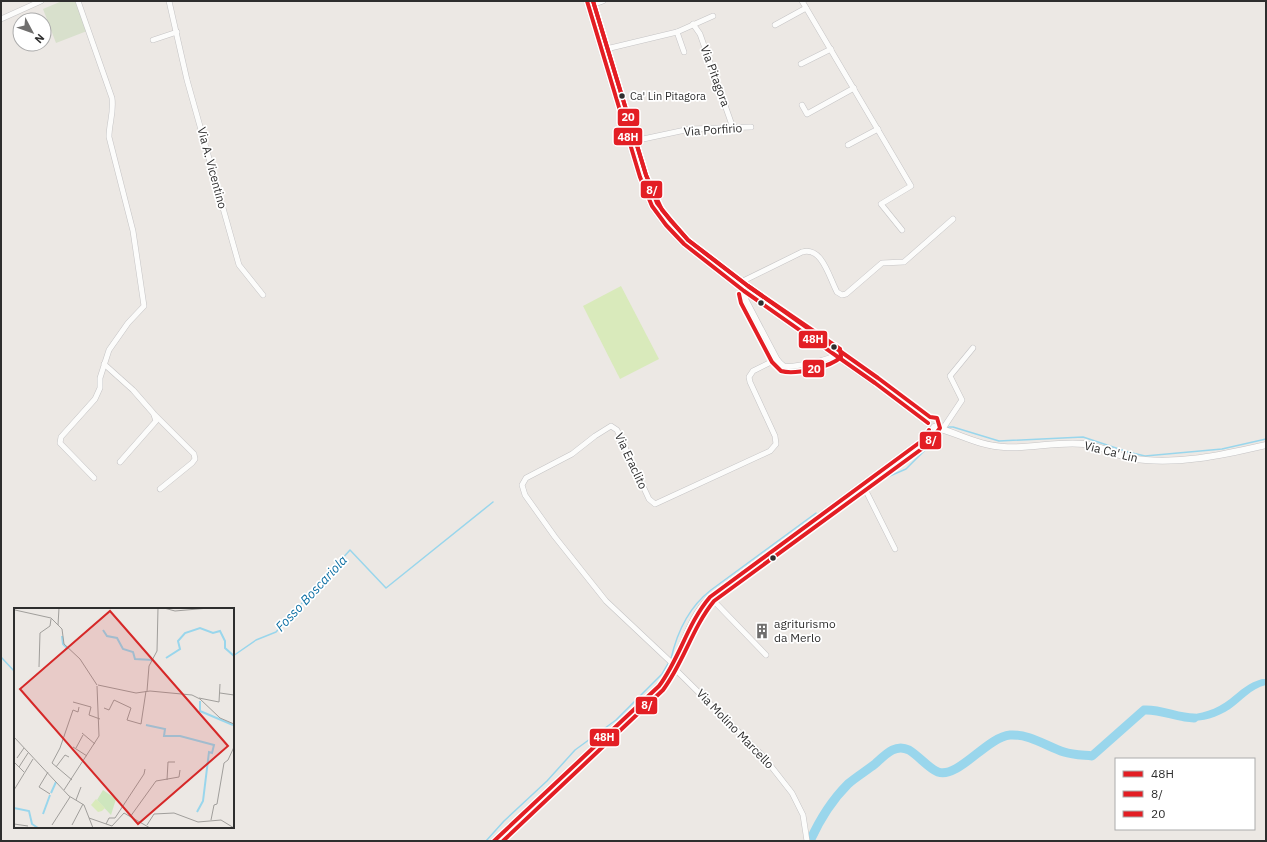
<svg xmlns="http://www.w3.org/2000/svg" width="1267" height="842" font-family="'IBM Plex Sans',sans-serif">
<rect width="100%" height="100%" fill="#ece8e4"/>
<polygon fill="#d8e0cc" points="62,1 76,1 87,31 56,43 43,9"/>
<polygon fill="#d9eabb" points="621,286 659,359 620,379 583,306"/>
<path fill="#99d6ec" d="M1262,679H1266V685C1250,689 1243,700 1230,709C1215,719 1199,722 1182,721L1184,715C1201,714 1216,710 1230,699C1241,690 1248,683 1262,679Z"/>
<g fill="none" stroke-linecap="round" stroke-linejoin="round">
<g stroke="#99d6ec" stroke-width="1.5">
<polyline points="946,429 949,427 953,427 999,441 1083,437 1128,452 1145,456 1222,449 1266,439"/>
<polyline points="828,518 878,481 906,469 940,435"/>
<polyline points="233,656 256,640 276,632 350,550 386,588 493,502"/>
<polyline points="1,657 15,672"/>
<path d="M671,659C677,632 689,607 711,590L816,513"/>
<polyline points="486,841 504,821 547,781 575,750 616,720 662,674 668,664"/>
</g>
<path stroke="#99d6ec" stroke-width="9" d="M810,841C819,821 832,800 848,784C856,777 866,771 875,764C885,755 895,743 909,750C919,756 928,768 938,772C958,779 987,737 1010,735C1030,734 1046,746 1064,752C1073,755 1083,755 1092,756L1144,710C1162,709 1177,718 1194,718"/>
<g stroke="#c5c4c5" stroke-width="6">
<g id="minor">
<path d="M78,1L112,98C114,113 109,123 109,137L133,231L144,306L128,323L109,350L100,378V388L95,399L61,437L60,443L94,478"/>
<polyline points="169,1 187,80 239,265 263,295"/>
<polyline points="802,1 911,186 881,204 902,230"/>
<polyline points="589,6 603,1"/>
<polyline points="1,19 41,1"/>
<polyline points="693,24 700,34 733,128"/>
<polyline points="775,25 806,8"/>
<polyline points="677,32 684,52"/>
<polyline points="153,40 177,32"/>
<polyline points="602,50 677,32 713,16"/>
<polyline points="801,64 831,49"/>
<polyline points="802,105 807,114 854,88"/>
<polyline points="629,142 690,129 751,127"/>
<polyline points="848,145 878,129"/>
<path d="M738,286L739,283L802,252C822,246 829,277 837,292L842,295L846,294L882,263L904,262L953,219"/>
<path d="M744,291L746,300L777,359C779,362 781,364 784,366C792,368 830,360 836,354"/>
<polyline points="104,364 133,390 154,414 194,454 195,459 192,463 160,489"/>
<polyline points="942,430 962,400 950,376 973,348"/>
<polyline points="120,462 156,421 154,415"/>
<polyline points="861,486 867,493 895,549"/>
<polyline points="710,597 766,655"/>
<polyline points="674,665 606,601 555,537 525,495 522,485 526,478 572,454 595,436 611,426 617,430 649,499 655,504 770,451 776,444 775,436 750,382 749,377 753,371 777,359"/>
<polyline points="673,667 763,756 792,793 803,815 807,841"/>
</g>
</g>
<g stroke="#c5c4c5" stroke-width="7">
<g id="tertiary">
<polyline points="587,1 640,177 652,206 666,225 684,244 744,291 875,383 928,423"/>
<path d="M934,427C958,433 979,446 1004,447C1031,449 1057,441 1084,444C1100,445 1114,455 1130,458C1174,466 1223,455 1266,445"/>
<path d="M494,841L659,686C683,658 684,623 710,597L923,440L929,430"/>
</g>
</g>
<use href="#minor" stroke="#fcfcfb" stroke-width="5"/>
<use href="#tertiary" stroke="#fcfcfb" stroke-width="6"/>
<g stroke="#fff" stroke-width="7">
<g id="bus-1">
<polyline points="587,1 640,177 652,206 666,225 684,244 744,291 875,383 928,423"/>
<path d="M494,841L659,686C680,658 687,624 710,597L923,440L929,430"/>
</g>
</g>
<g stroke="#fff" stroke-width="7">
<path id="bus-2" d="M503,841L663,690C684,662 692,628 714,601L927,445L940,428L937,418L930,417L878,378L748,286L688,240L671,221L657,203L646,175L593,1"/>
</g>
<g stroke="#fff" stroke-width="7">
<path id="bus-3" d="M593,1L646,175L662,210L688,240L748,286L840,349L841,357C831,367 795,375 781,371L772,362L741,303L739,294"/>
</g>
<use href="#bus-1" stroke="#e31e24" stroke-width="4"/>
<use href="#bus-2" stroke="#e31e24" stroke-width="4"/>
<use href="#bus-3" stroke="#e31e24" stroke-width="4"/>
</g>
<defs>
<g id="building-bare" transform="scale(1.2)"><path d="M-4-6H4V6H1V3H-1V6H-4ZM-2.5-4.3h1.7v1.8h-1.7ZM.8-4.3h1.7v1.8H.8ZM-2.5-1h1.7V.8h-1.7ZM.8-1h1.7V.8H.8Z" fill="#706f6e" stroke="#fff" stroke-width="2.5" paint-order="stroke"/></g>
</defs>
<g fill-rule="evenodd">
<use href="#building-bare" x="762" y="631"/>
</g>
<g fill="#2e2e2e" stroke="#fff" stroke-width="1.5">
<circle cx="622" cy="96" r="3.5"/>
<circle cx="761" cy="303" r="3.5"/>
<circle cx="834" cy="347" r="3.5"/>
<circle cx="773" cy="558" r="3.5"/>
</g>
<g text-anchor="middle" stroke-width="3.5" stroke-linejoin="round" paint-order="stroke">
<g font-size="11" fill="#2e2e2e" stroke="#fff" text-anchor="start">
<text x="630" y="100">Ca' Lin Pitagora</text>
</g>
<g font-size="12" fill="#2e2e2e" stroke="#fff">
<text transform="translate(715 76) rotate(70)" y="4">Via Pitagora</text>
<text transform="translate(713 130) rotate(-4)" y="4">Via Porfirio</text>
<text transform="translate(212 168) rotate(75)" y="4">Via A. Vicentino</text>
<text transform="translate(1111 452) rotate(14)" y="4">Via Ca' Lin</text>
<text transform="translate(631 461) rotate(65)" y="4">Via Eraclito</text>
<text transform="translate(735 729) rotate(46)" y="4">Via Molino Marcello</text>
</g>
<g font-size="12" fill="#2e2e2e" stroke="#fff" text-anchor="start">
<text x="774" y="628">agriturismo<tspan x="774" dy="14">da Merlo</tspan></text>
</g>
<g font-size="13" font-style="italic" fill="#0d6fa3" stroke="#fff">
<text transform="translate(311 593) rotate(-47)" y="5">Fosso Boscariola</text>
</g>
</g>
<g transform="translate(14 608)">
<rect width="220" height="220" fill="#ece8e4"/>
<path d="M89,182L102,191L97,207L83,192Z" fill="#cee6be"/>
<path d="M82,191L91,200L88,203L84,204L77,197Z" fill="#d9eabb"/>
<path fill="none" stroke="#99d6ec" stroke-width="2" d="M89,22L93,28L103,30L109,41L119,44L121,51L139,52M48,28L49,36L54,41M152,50L166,41L164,33L171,25L186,20L199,25L206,23L211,33V40L220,48M186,93V103L219,117M132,117L151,121L150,128H166L200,137L198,145L195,144L189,193L183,204M37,185L42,174M0,200L15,203L18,216L24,220M29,206L36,187"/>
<path fill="none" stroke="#a09e9b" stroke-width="1" d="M150,0L161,3L195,0M1,2L37,10L48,21L50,36L66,51L83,77M44,17L45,0M25,59L26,25L36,18L37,11M84,77L122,85L136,83L178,87L186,91L206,110L220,116M133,83L135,58L143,43L144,0M206,85L220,87M185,90L205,94L206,76M59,94L77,99L75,107L86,111M90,100L95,102L100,92L117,100L113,112L127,116L132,83M68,125L81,136M0,129L55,188L70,197L79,220M59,139L73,148M62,140L69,127M3,150L10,140M0,154L10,164M5,159L14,145M42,159L51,147L55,149M34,164L25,179L36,186M58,172L38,155L46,140L59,102L64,104L65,99M153,172L154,154H161M0,182L19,151M50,182L85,128L83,78M62,192L67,179M116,209L142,173L165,169L166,162M75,210L98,218L110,205L136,220M197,212L200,197L203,196L210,155L214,152L220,139M0,216L14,218M92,216L95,210H101L130,166L131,161M38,217L56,189M58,217L69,196M133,217L140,206L160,205L184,214L207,212L220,220"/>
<path fill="#d62828" fill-opacity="0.15" stroke="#d62828" stroke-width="2" d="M96,3L214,138L124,216L6,81Z"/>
<rect width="220" height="220" fill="none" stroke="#2e2e2e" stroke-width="2"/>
</g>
<g stroke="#fff" stroke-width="1.5">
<rect x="617" y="108" width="23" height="19" rx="4" fill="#e31e24"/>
<rect x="613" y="127" width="30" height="19" rx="4" fill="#e31e24"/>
<rect x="640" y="180" width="23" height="19" rx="4" fill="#e31e24"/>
<rect x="798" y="330" width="30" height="19" rx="4" fill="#e31e24"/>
<rect x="802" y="359" width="23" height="19" rx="4" fill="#e31e24"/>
<rect x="919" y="431" width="23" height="19" rx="4" fill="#e31e24"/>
<rect x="635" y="696" width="23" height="19" rx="4" fill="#e31e24"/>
<rect x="589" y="728" width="31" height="19" rx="4" fill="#e31e24"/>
</g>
<g font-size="11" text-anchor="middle" font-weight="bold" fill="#fff">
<text x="628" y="121">20</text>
<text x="628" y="141">48H</text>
<text x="652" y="194">8/</text>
<text x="813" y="343">48H</text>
<text x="814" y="373">20</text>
<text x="931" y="444">8/</text>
<text x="647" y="709">8/</text>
<text x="604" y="741">48H</text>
</g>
<rect width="1267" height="842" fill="none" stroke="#2e2e2e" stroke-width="4"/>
<rect x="1115" y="758" width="140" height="72" fill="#ffffff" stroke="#ababab"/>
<rect x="1123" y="771" width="20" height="6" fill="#e31e24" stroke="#ababab"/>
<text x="1151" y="778" font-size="12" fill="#2e2e2e">48H</text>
<rect x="1123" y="791" width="20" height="6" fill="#e31e24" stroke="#ababab"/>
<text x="1151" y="798" font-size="12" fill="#2e2e2e">8/</text>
<rect x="1123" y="811" width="20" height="6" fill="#e31e24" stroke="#ababab"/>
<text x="1151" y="818" font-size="12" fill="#2e2e2e">20</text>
<g transform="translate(32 32) rotate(131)"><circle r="19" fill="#ffffff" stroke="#ababab"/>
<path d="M0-3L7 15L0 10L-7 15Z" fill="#706f6e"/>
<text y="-6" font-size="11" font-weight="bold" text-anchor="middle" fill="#2e2e2e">N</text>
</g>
</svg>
